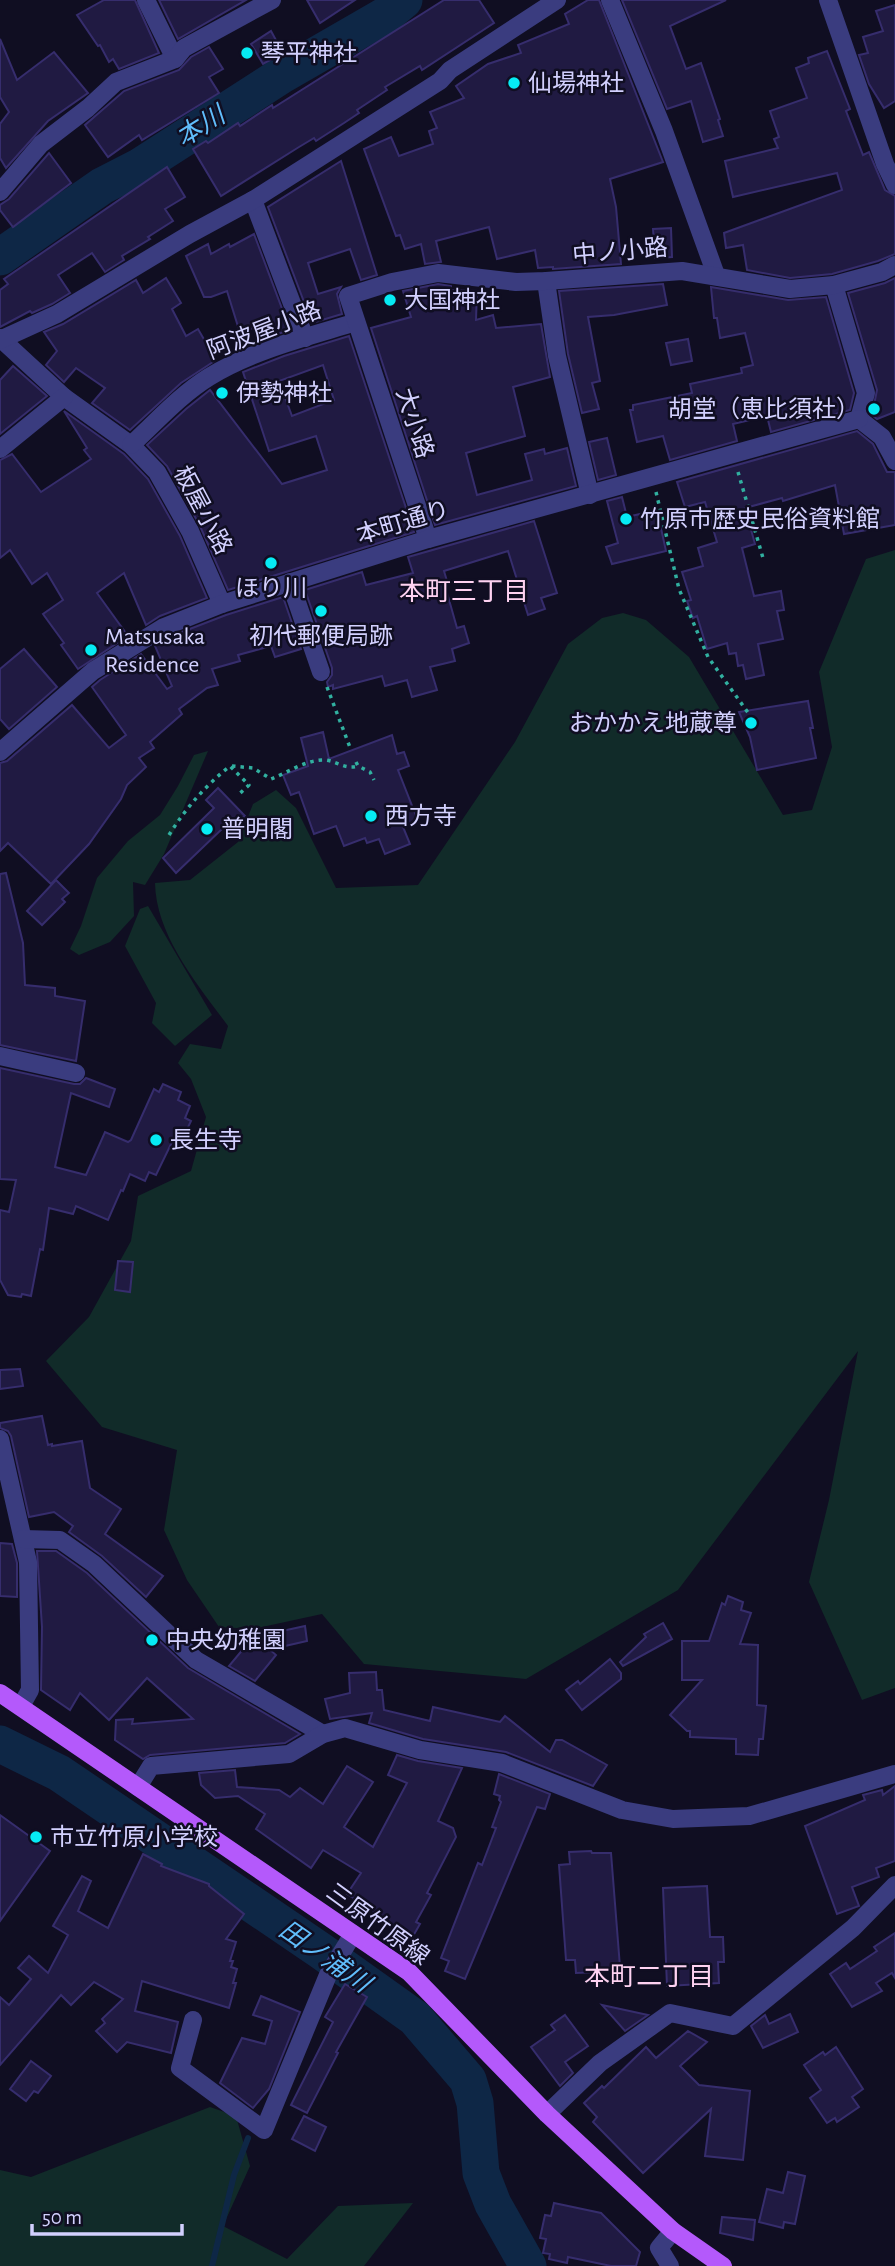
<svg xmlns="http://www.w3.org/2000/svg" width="895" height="2266" font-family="'Alegreya Sans','Noto Sans JP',sans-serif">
<rect width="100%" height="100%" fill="#100e22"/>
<g fill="#112b29">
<path d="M895,550V1688L862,1700L809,1582L829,1500L858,1351L678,1590L526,1679L364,1664L322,1614L253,1629L219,1627L187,1580L164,1530L177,1450L102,1427L46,1361L89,1317L131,1241L138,1196L191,1171L206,1117L191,1079L178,1063L190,1044L221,1049L228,1026C198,985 156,936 155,883L190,880L238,842L253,804L276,790L296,808L336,888L418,885L515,742L568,644L602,618L623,613L646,620L689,657L783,815L812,810L832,747L819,672L866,559Z"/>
<polygon points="208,751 164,854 145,885 133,882 134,916 110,942 79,955 70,949 81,926 97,878 128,841 160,815 178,786 194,755"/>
<polygon points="148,906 212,1015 175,1046 152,1023 156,1003 125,946 140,909"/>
<polygon points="210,2107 236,2116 250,2166 223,2226 287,2259 338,2206 413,2203 364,2266 0,2266 0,2170 31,2177"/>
</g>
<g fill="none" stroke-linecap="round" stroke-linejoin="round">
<polyline stroke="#0e2746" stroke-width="6" points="212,2266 234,2175 248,2138"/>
<g stroke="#0e2746" stroke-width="37">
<polyline points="0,257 102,186 139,167 282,75 386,15 404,0"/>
<polyline points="0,1744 59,1773 321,1951 415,2018 468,2080 475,2103 481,2173 493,2204 528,2266"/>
</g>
</g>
<g fill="#201a42" stroke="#362d6d" stroke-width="2" fill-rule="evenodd">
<polygon points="104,0 135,0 159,53 119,69 113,59 109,62 100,45 98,46 77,15"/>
<polygon points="159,0 246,0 178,39"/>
<polygon points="307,0 355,0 320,23"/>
<polygon points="444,0 479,0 494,23 422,70 420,66 385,87 387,90 357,110 359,113 344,123 316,141 314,138 299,147 221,196 193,149 206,141 208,143 238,123 240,126 272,105 273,108"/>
<polygon points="588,0 599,0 663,162 610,179 616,207 621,264 553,269 553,267 538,268 535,250 497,259 489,227 436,241 441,262 425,264 421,244 405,249 400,235 396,236 364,149 391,137 399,156 433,144 429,131 437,128 430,112 464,98 456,86 488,64 521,53 518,45 569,24 565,14"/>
<polygon points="622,0 726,0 670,26 686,69 701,63 720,119 718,120 723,136 703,142 691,101 667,109"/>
<polygon points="895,5 895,101 884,108 869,84 859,55 868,53 863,37 883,31 876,11"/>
<polygon points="271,31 283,53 263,64 251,44"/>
<polygon points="0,39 17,80 54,52 88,93 48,121 6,168 0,158 0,124 9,112 0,97"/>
<polygon points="209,47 223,69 209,77 219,93 142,140 139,135 108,157 85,125 124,91 179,70 191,57"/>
<polygon points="827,51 850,109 846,111 863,155 869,152 885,190 895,196 895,254 878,261 832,274 790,278 747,270 743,245 726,248 724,233 842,190 837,173 733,197 725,161 778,148 774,139 779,137 770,111 807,98 796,68 809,63 808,58"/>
<polygon points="49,153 71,183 13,227 0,210 0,205 9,199"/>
<polygon points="341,161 377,275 361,280 350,249 308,263 318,294 341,287 337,294 342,314 312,323 268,207"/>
<polygon points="167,167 185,197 165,209 173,221 148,237 150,239 122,256 124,260 105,272 92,253 58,275 70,293 52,304 32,313 30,311 0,327 0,290 8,284 4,279"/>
<polygon points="671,228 672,257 655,258 653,229"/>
<polygon points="254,234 290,330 263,339 258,326 240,333 227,291 211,297 204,297 186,256 208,244 211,254 229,244 230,247"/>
<polygon points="166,278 181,303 172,309 186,336 198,329 216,360 181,383 130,430 92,403 105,388 76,368 64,382 46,365 57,351 44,332 63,324 136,280 143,293"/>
<polygon points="895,278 895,412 877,419 872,415 877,390 848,293 885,283"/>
<polygon points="438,284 451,286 451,290 477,291 476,320 493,315 496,328 541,324 550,377 513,387 525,436 466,453 477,495 532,480 525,454 544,449 545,454 567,448 576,486 435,525 371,328 411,317 403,291"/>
<polygon points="663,284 667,305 614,315 588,317 600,381 592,383 599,409 582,413 568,354 559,291"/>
<polygon points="711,287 788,300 826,297 854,393 850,410 771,432 767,416 733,424 737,441 670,460 663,436 637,442 630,410 633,410 633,405 692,393 690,384 742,373 741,368 753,365 745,333 720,338 717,318 714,318"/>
<path d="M349,336L414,532L228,590L200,526L167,466L147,445L186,409L210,390L282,484L327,470L316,436L269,451L243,372L284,356ZM323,365L334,400L292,416L279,381Z"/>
<polygon points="688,339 692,361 671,365 666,343"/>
<polygon points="13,366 47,396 0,434 0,380"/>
<polygon points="64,411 124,454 148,479 180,536 207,598 160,616 146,625 124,573 97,593 128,636 78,669 61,645 64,643 43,614 63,600 47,573 32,584 10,550 0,558 0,460 12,454 41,492 91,459 84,450 87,448"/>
<polygon points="857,431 873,444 887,472 895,472 895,525 844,534 835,485 783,501 782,498 745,508 755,544 742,548 754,596 781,591 784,610 777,611 783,639 758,644 764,675 746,679 743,665 738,666 736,653 729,654 727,643 707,649 697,616 693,618 687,601 691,600 682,572 703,566 698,548 717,542 705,502 685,507 677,482"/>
<polygon points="607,438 616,475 598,480 589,442"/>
<polygon points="622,497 627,517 657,510 666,551 612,564 606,547 618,543 607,501"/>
<polygon points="534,521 557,593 541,598 545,609 528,615 508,551 444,571 447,581 444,582 457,628 464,626 469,643 452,649 455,661 430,667 437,690 412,697 407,680 385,686 382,676 333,689 333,685 328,687 327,682 332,675 332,668 305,590 362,572 366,585 413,573 408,557"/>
<polygon points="283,597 301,649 275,657 271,646 238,655 240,661 212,669 218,685 207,688 179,709 182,714 150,742 154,748 139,758 146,767 127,785 121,799 89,844 51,884 8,843 0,851 0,763 7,761 72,705 109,748 126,735 92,687 100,680 141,654 167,689 172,686 155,646 169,637 226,615"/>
<polygon points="24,649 57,687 9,729 0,719 0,669"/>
<polygon points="808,701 813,728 810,728 816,758 757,770 750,737 739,712"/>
<polygon points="323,732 329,759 392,735 397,754 404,752 409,766 398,770 418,821 403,827 410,844 385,854 379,839 367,843 365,838 344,846 336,826 314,834 299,792 291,795 283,775 308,766 301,738"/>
<polygon points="218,788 245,816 229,831 224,827 176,873 163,858 214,808 206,800"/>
<polygon points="6,873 23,943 25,985 55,988 55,996 85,1001 76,1061 0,1045 0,874"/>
<polygon points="56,880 69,893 62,899 65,902 42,925 27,911"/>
<polygon points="0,1068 74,1084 80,1084 86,1078 115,1089 109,1107 71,1093 55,1167 86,1175 105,1132 128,1142 131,1140 154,1089 159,1092 163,1084 181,1092 178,1100 190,1106 185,1118 191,1121 181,1142 174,1138 156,1175 149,1172 145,1181 130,1174 123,1191 121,1190 108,1220 76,1206 73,1214 49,1208 43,1250 40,1249 31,1296 22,1294 21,1297 8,1295 0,1280 0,1210 9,1212 16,1180 0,1179"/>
<polygon points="118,1261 133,1262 130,1292 115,1290"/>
<polygon points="20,1369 23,1386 0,1389 0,1370"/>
<polygon points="42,1416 48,1445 52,1444 52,1446 82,1441 90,1488 121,1509 105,1534 163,1576 146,1597 102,1556 69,1532 73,1526 54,1512 29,1517 11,1436 8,1431 0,1428 0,1423"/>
<polygon points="0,1543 12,1544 17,1563 17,1597 0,1596"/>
<polygon points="37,1551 56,1551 87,1573 188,1668 300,1734 285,1743 150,1755 143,1759 115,1740 116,1720 133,1719 132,1724 193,1719 147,1678 109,1720 80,1693 70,1710 41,1690 42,1627"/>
<polygon points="728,1596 743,1602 741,1610 751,1613 740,1644 758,1645 757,1705 766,1706 763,1739 759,1739 758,1755 736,1754 736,1739 690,1737 690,1731 687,1731 670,1715 702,1680 682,1680 682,1641 709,1641 722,1603 725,1605"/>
<polygon points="663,1623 672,1639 623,1666 620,1662 646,1637 644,1634"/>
<polygon points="305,1626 307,1641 285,1646 282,1631"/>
<polygon points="254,1636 276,1655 255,1681 229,1666"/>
<polygon points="610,1659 621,1673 621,1679 582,1710 566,1690 578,1681 580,1684"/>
<polygon points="376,1672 377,1690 382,1690 384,1710 430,1721 433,1707 500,1722 505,1716 550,1752 556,1740 562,1740 607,1765 593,1786 506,1752 423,1739 369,1723 372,1713 330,1719 325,1699 350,1693 349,1673"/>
<polygon points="397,1755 418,1761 462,1768 438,1821 453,1828 456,1837 427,1893 431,1895 416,1922 420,1924 412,1938 381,1920 383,1917 347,1894 361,1873 323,1850 311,1868 256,1829 265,1814 238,1796 215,1798 201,1785 199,1773 235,1770 237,1787 279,1790 290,1797 300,1788 323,1804 347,1766 373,1782 344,1827 373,1847 407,1783 388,1775"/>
<polygon points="499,1774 550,1794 545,1809 537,1807 465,1979 445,1971 449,1961 441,1958 478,1863 482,1865 496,1828 492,1827 501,1802 499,1800 500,1796 494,1794"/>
<polygon points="895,1786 895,1861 876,1868 879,1877 852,1887 859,1906 837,1914 805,1826 865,1800 863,1795 882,1790 883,1795"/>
<polygon points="0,1815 50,1851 0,1921"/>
<polygon points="591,1851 592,1853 611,1853 620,1967 599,1968 599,1972 576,1973 575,1960 566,1960 559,1865 570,1864 569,1852"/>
<polygon points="143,1854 162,1864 161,1866 209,1884 209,1886 244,1914 226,1939 236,1942 230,1961 233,1961 231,1967 237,1969 233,1983 236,1983 229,2008 142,1981 135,2011 178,2022 171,2053 127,2042 117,2052 96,2031 105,2023 102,2019 123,1999 94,1982 71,2005 61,1995 0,2065 0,1997 9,2005 31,1979 18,1968 29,1956 48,1973 68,1935 53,1926 82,1876 91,1881 78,1911 108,1928"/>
<polygon points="707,1886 710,1937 723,1937 724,1962 718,1962 719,1983 667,1986 663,1888"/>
<polygon points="895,1933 895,1978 892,1973 876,1983 882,1991 852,2007 830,1974 846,1963 850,1969 877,1951 874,1947"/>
<polygon points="345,1984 367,1997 336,2052 338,2053 307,2113 291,2105 333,2022 325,2017"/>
<polygon points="261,1996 300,2012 269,2089 253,2108 220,2083 242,2038 265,2044 272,2021 253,2015"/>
<polygon points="602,2005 648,2015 625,2031"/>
<polygon points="790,2014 798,2032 763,2048 751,2026 765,2015 769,2024"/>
<polygon points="565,2015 588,2046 565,2062 573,2073 560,2086 531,2047 555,2030 551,2025"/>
<polygon points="688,2031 707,2042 680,2066 699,2085 750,2091 743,2160 705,2156 711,2109 643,2173 593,2122 597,2117 584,2103 602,2086 604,2088 646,2047 656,2058"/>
<polygon points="836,2047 863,2089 852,2097 859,2107 837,2122 835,2118 827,2123 810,2098 821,2090 804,2065 823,2052 825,2055"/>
<polygon points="31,2061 51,2076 38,2093 34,2091 26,2101 10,2089"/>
<polygon points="304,2116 326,2127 315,2151 292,2139"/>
<polygon points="788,2172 805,2176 795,2224 784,2222 783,2228 759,2222 767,2189 783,2193"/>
<polygon points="554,2203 601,2213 640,2252 636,2266 611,2266 568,2257 567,2263 549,2259 550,2254 543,2253 546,2239 540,2238 545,2215 551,2216"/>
<polygon points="722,2217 755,2220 753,2240 720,2233"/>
</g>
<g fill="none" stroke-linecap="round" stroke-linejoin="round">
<g stroke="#31b0a0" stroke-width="3.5" stroke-dasharray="3.5 5" stroke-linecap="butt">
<polyline points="738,472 763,558"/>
<polyline points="656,492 679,589 708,657 749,714"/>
<polyline points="327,687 351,750"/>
<polyline points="356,762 358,766 370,772 374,780"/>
<path d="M232,766L253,768L271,779C287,773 307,759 325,760C337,761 345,770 358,766"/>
<path d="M169,835C186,808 205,786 230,766L249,785L237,796"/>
</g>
<g stroke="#3a3c7f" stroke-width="18">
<polyline points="146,0 175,59"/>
<polyline points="610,0 664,131 716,275"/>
<polyline points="828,0 885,164 895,185"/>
<polyline points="0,192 41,144 88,108 116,82 175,59 184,48 272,0"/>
<polyline points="253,200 305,338"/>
<polyline points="546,281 557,356 590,495"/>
<polyline points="834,285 866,393 859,419"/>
<polyline points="0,338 64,397 131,445 157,472 190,531 222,604"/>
<polyline points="0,340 57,314 190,234 253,200 440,81 450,70 557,0"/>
<polyline points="859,419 882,437 895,461"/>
<path d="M131,445C156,422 180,395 209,377C253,350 307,337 356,322"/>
<polyline points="0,449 64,397"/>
<polyline points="428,539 348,296 392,282 438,273 516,282 546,281 682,271 790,289 834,285 882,272 895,265"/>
<polyline points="290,582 321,672"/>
<polyline points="0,752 93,671 164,627 222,604 428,539 859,419"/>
<polyline points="0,1056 76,1073"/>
<polyline points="0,1439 28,1562 30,1690 21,1706"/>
<polyline points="23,1539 60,1540 94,1564 196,1660 323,1734"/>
<polyline points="138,1787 151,1766 289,1754 323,1734 345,1728 420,1750 502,1763 622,1810 673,1819 749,1816 895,1774"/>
<polyline points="193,2020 180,2068 264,2130 328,1975 353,1934"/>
<polyline points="547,2114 600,2063 670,2013 733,2026 853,1928 895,1885"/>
<polyline points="670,2266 659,2248 673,2231"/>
</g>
<polyline stroke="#b459fb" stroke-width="18" points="0,1693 409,1972 547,2114 673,2231 723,2266"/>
</g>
<g fill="#06ebf4" stroke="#100e22" stroke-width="2.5">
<circle cx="247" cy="53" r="7"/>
<circle cx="514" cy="83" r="7"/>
<circle cx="390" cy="300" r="7"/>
<circle cx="222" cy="393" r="7"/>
<circle cx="874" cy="409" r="7"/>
<circle cx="626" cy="519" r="7"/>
<circle cx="271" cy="563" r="7"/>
<circle cx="321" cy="611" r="7"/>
<circle cx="91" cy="650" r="7"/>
<circle cx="751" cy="723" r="7"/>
<circle cx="371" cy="816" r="7"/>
<circle cx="207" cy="829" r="7"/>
<circle cx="156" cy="1140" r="7"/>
<circle cx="152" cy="1640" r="7"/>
<circle cx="36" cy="1837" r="7"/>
</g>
<g text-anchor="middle" stroke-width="5" stroke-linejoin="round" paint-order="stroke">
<g font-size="24" fill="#d2d0fe" stroke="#100e22" text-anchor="start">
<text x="261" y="61">琴平神社</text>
<text x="528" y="91">仙場神社</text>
<text x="404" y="308">大国神社</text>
<text x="236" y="401">伊勢神社</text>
<text x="860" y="417" text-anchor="end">胡堂（恵比須社）</text>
<text x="640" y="527">竹原市歴史民俗資料館</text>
<text x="271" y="596" text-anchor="middle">ほり川</text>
<text x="105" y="644">Matsusaka<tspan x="105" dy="28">Residence</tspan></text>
<text x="321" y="644" text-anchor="middle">初代郵便局跡</text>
<text x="737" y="731" text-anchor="end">おかかえ地蔵尊</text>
<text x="385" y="824">西方寺</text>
<text x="221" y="837">普明閣</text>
<text x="170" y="1148">長生寺</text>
<text x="166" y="1648">中央幼稚園</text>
<text x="50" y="1845">市立竹原小学校</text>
</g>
<g font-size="24" fill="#d2d0fe" stroke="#100e22">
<text transform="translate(620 251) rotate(-5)" y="8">中ノ小路</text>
<text transform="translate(264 330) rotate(-21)" y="8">阿波屋小路</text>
<text transform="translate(415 423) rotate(72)" y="8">大小路</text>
<text transform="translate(203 510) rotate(62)" y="8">板屋小路</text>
<text transform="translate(403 522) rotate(-17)" y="8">本町通り</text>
<text transform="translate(378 1924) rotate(36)" y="8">三原竹原線</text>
</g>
<g font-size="26" font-style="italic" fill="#60bdfb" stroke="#100e22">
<text transform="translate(200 126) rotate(-32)" y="9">本川</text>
<text transform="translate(325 1956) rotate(35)" y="9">田ノ浦川</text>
</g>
<g font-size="26" fill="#fed2f1" stroke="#100e22">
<text x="464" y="600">本町三丁目</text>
<text x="649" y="1985">本町二丁目</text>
</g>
</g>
<path d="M32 2224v10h150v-10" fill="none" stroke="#d2d0fe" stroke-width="3.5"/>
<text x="42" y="2224" font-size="21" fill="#d2d0fe" stroke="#100e22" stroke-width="5" paint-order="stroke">50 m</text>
</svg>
